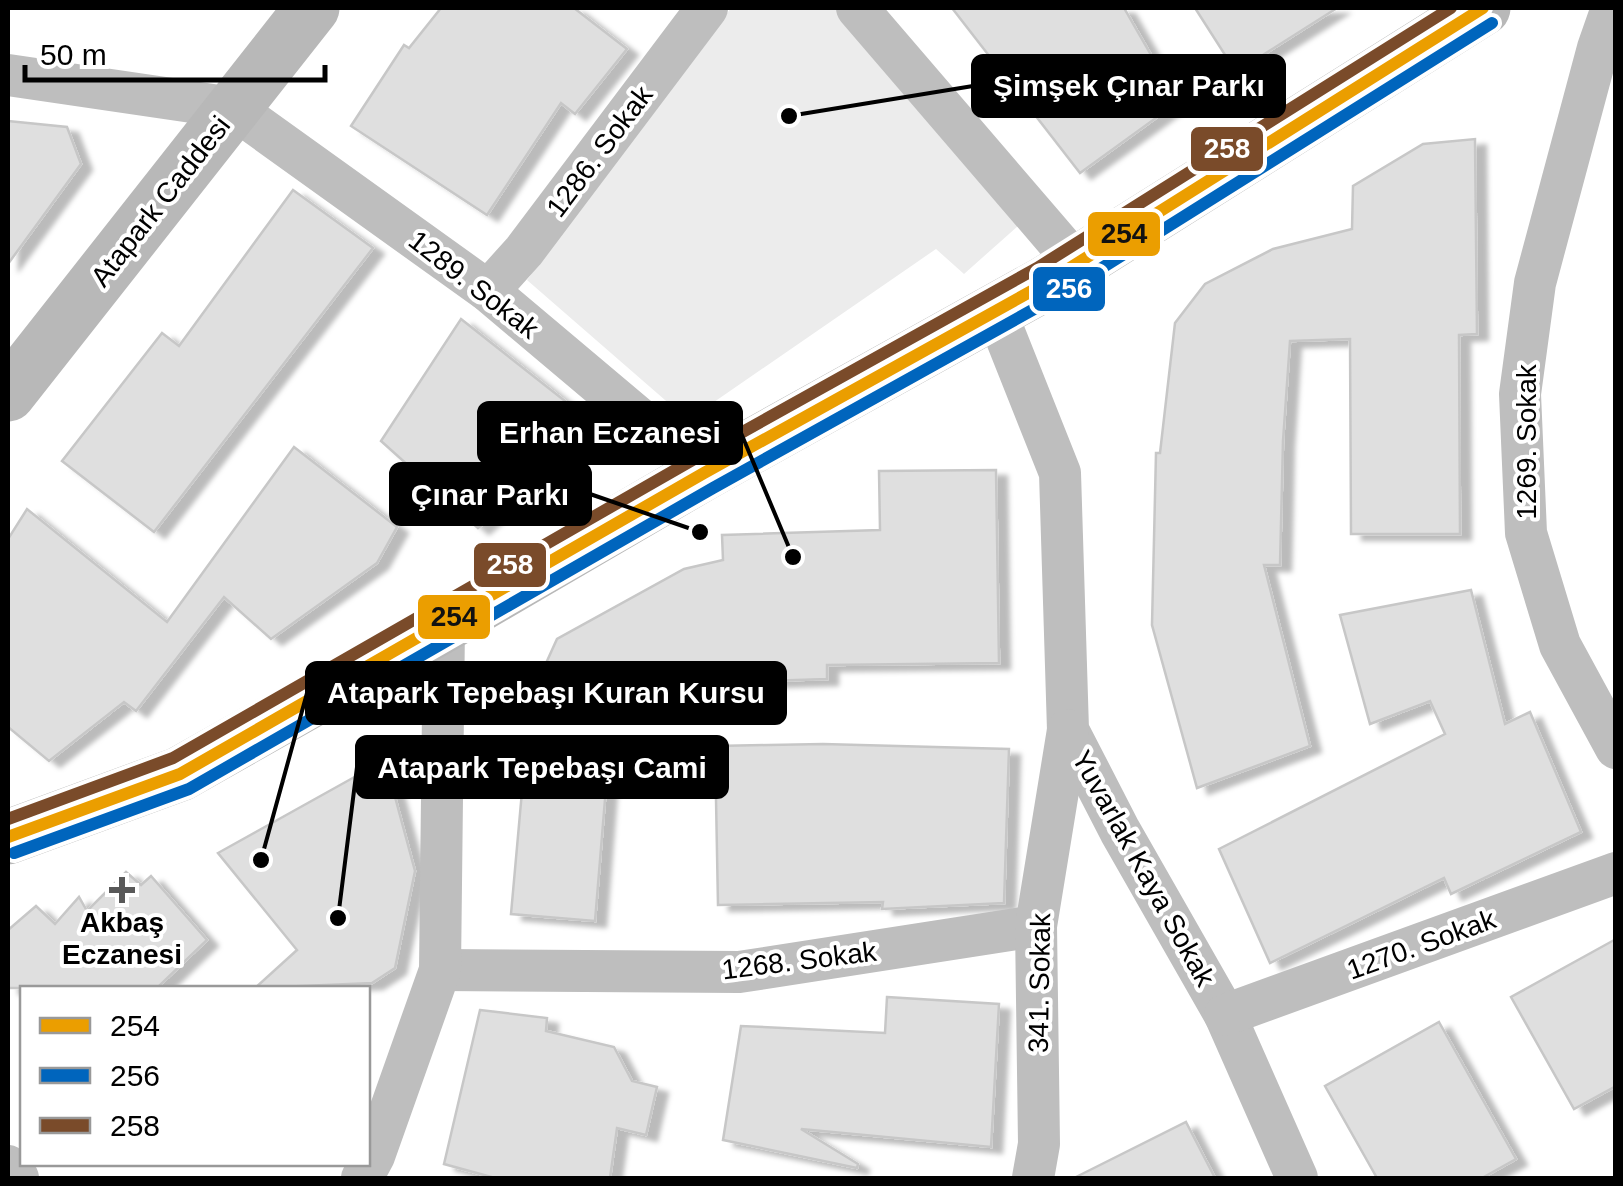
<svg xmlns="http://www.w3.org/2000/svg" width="1623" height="1186" font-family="Arial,sans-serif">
<defs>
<filter id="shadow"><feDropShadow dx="11" dy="6" stdDeviation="2.5" flood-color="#0004"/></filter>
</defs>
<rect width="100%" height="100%" fill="#fff"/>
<polygon fill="#ececec" points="731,8 835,8 1019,225 964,274 936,249 688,420 527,280"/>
<g fill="#dfdfdf" stroke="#c7c7c7" stroke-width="2.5" filter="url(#shadow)">
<polygon points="441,8 574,8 627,49 575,114 561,103 487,215 351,126 404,45 409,48"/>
<polygon points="952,8 1124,8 1178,102 1080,173"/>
<polygon points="1195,8 1337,8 1236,72"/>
<polygon points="8,121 67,127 81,164 8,264"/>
<polygon points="1475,139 1477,334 1459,335 1460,534 1351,534 1350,339 1290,341 1283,441 1280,565 1264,565 1310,746 1197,788 1152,625 1156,453 1160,453 1175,323 1205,284 1273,249 1352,229 1353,186 1423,144"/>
<polygon points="293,190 373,248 154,532 62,461 162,333 179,346"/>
<polygon points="461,319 598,427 478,528 381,441"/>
<polygon points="294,447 397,527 377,563 271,639 224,597 136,711 124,702 49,761 8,727 8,539 27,509 167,622"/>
<polygon points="996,470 999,663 827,665 827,679 700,683 700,698 538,695 542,672 557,639 684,569 723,560 722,535 880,530 879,471"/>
<polygon points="1471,590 1505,724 1530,712 1581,832 1451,894 1444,878 1270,963 1219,849 1445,734 1430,701 1370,724 1340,615"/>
<polygon points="823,744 1009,749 1004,903 882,909 883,902 718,905 715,746"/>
<polygon points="385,760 415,871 395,968 372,983 255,988 297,950 218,853"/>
<polygon points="524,769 607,775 595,921 511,914"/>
<polygon points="126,872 141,885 151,876 207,940 157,988 8,988 8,930 36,906 55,924 79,897 87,911"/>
<polygon points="1616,939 1616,1086 1574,1109 1511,997"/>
<polygon points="887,997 999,1004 991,1147 801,1129 858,1164 857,1168 723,1140 741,1026 885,1033"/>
<polygon points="480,1010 547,1018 546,1031 614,1047 632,1081 657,1087 646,1135 617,1128 610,1178 495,1178 444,1164"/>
<polygon points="1439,1022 1516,1159 1482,1178 1377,1178 1325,1086"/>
<polygon points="1186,1122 1215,1178 1074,1178"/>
</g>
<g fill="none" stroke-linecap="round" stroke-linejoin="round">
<g stroke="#bebebe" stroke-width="42">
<polyline points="857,8 1076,263"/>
<polyline points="1612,8 1598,48 1535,283 1520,394 1526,533 1560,645 1616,748"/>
<polyline points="8,75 233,108 488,291 704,473"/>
<polyline points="488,291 524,251 707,8"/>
<polyline points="996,312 1060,473 1068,730 1120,831 1225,1015 1297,1178"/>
<polyline points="440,970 739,972 1036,926"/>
<polyline points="1225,1015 1616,873"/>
<polyline points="8,1166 18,1178"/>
<polyline points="362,1178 374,1156 440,970 444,625"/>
<polyline points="1033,1178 1039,1144 1036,926 1068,730"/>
</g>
<g stroke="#b8b8b8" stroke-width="55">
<polyline points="8,394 312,8"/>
<polyline points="8,837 180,774 444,625 704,473 1046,283 1483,8"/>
</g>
<g stroke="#fff" stroke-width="20">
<polyline id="bus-1" points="8,837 180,774 704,473 1046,283 1483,8"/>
</g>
<g stroke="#fff" stroke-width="20">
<polyline id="bus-2" points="14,853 189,789 713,488 1054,298 1492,23"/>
</g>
<g stroke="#fff" stroke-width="20">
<polyline id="bus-3" points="8,819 173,758 696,458 1037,268 1451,8"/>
</g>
<use href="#bus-1" stroke="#eb9e00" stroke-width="12"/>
<use href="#bus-2" stroke="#0065bd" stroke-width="12"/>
<use href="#bus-3" stroke="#7a4b2a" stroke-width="12"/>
</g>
<path fill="#595959" stroke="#fff" stroke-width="4" d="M117 875h10v10h10v10h-10v10h-10v-10h-10v-10h10z"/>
<g text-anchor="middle" stroke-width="8" stroke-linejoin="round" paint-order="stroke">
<g font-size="28" fill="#000" stroke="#fff">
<text transform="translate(599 151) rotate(-53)" y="10">1286. Sokak</text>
<text transform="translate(160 201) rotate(-52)" y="10">Atapark Caddesi</text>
<text transform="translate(474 284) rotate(38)" y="10">1289. Sokak</text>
<text transform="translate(1526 442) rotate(-90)" y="10">1269. Sokak</text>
<text transform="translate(1144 868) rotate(61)" y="10">Yuvarlak Kaya Sokak</text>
<text transform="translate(1421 944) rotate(-20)" y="10">1270. Sokak</text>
<text transform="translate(799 960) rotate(-7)" y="10">1268. Sokak</text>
<text transform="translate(1039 983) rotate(-89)" y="10">341. Sokak</text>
</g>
<g font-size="28" font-weight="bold" fill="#000" stroke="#fff">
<text x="122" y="932">Akbaş<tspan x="122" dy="32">Eczanesi</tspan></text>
</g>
</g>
<path fill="none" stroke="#000" stroke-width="4" d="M789 116L973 86M793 557L741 433M700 532L590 494M261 860L307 693M338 918L357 767"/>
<g fill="#000" stroke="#fff" stroke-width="4">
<circle cx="789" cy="116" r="10"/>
<circle cx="793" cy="557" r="10"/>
<circle cx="700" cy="532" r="10"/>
<circle cx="261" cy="860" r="10"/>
<circle cx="338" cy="918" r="10"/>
</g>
<g fill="#000" stroke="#000" stroke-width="4">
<rect x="973" y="56" width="311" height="60" rx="10"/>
<rect x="479" y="403" width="262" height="60" rx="10"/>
<rect x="391" y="464" width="199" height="60" rx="10"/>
<rect x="307" y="663" width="478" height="60" rx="10"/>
<rect x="357" y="737" width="370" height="60" rx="10"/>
</g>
<g font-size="30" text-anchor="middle" font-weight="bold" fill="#fff">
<text x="1129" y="96">Şimşek Çınar Parkı</text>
<text x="610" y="443">Erhan Eczanesi</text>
<text x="490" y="505">Çınar Parkı</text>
<text x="546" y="703">Atapark Tepebaşı Kuran Kursu</text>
<text x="542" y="778">Atapark Tepebaşı Cami</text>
</g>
<g stroke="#fff" stroke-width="4">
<rect x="1189" y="125" width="76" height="48" rx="10" fill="#7a4b2a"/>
<rect x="1086" y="210" width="76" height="48" rx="10" fill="#eb9e00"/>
<rect x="1031" y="265" width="76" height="48" rx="10" fill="#0065bd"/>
<rect x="472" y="541" width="76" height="48" rx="10" fill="#7a4b2a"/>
<rect x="416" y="593" width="76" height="48" rx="10" fill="#eb9e00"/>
</g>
<g font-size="28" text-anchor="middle" font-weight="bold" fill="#fff">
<text x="1227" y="158">258</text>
<text x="1069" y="298">256</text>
<text x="510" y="574">258</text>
</g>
<g font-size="28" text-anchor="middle" font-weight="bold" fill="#111">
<text x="1124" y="243">254</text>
<text x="454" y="626">254</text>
</g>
<rect width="1623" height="1186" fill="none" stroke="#000000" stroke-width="20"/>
<rect x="20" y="986" width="350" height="180" fill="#ffffff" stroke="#999999" stroke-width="2.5"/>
<rect x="40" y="1018" width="50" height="15" fill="#eb9e00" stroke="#999999" stroke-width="2.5"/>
<text x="110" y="1036" font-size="30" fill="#000000">254</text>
<rect x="40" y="1068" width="50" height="15" fill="#0065bd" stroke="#999999" stroke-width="2.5"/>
<text x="110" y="1086" font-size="30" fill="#000000">256</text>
<rect x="40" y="1118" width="50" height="15" fill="#7a4b2a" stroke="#999999" stroke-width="2.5"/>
<text x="110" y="1136" font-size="30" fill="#000000">258</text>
<path d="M25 65v15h300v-15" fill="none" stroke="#000000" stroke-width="5"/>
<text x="40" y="65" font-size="30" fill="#000000" stroke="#ffffff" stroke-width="8" paint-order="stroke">50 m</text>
</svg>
